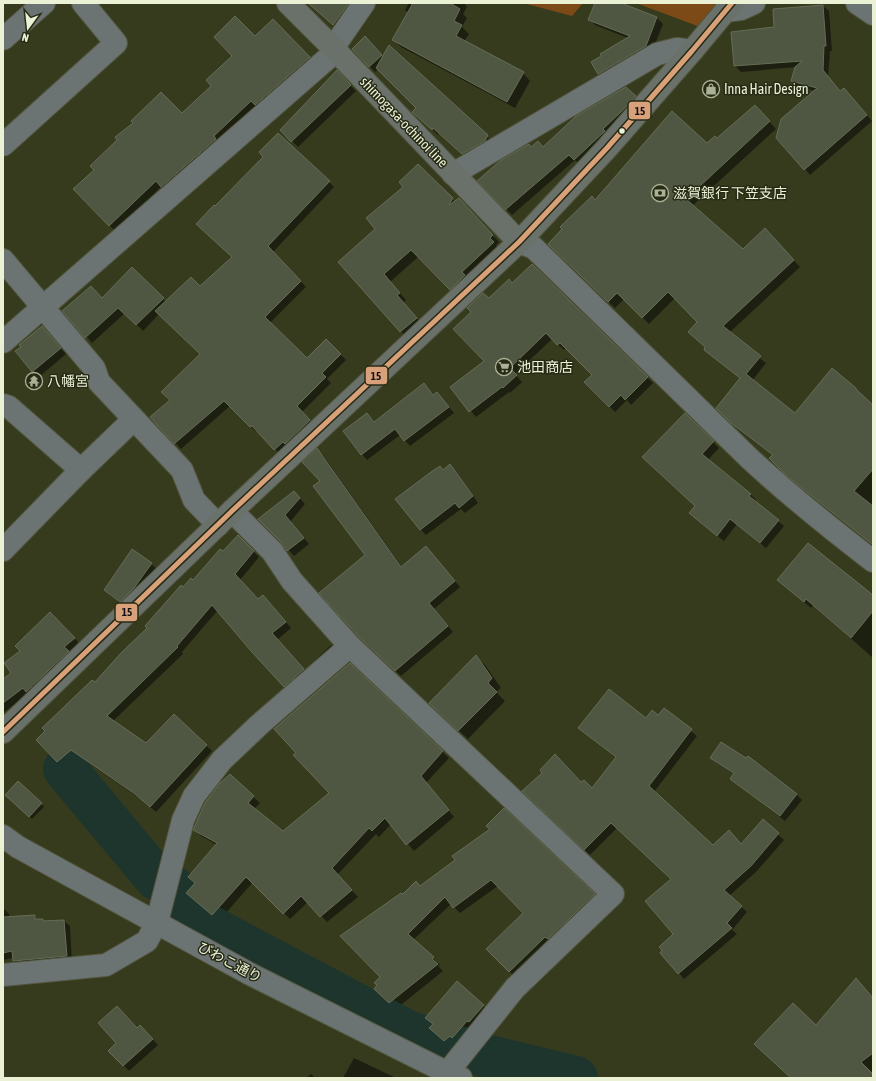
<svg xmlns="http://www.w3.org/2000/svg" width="876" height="1081" font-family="'Asap Condensed','Noto Sans JP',sans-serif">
<rect width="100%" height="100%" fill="#373b1e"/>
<g fill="#7c4a16">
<polygon points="523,3 583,3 572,16"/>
<polygon points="636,3 719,3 700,27"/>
</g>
<g fill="#0007">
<polygon points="310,3 358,3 340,30"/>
<polygon points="409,3 464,3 467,7 463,14 467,18 462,27 469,34 464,41 523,73 530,81 515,108 401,47 393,40 408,13 405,10"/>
<polygon points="596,3 618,3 657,18 663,24 652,52 605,79 599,73 592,62 628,38 595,25 589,19"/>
<polygon points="823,6 829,11 832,51 830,51 828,77 841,92 849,95 872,121 810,175 805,169 815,91 798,86 792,81 796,67 741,72 735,66 775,28 774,10"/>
<polygon points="273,20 315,63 262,109 257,105 167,192 162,186 115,231 74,189 182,114 212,86"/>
<polygon points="365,38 383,57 389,47 493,142 469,159 440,133 438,135 420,118 417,108 378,69 375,72 353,49"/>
<polygon points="337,72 356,91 298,147 281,130"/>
<polygon points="636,96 641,102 581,165 575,160 512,215 479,181 531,148 543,148"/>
<polygon points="761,113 776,129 692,206 743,250 771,236 800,267 729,333 766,363 752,381 795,414 873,406 873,546 795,482 773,455 739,430 717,408 741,379 705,350 706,348 699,322 675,298 649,324 624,299 615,308 549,244 595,201 717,139"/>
<polygon points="418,165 455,202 466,206 499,242 496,246 500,250 457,296 418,257 390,282 406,300 403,303 423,325 408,339 339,262 376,230"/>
<polygon points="329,182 334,187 273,252 306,287 270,323 307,359 326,340 346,360 327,379 331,383 302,412 315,427 281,455 258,431 256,432 230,406 181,449 151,417 171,400 202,354 159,314 143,331 125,313 92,343 64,311 102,299 132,268 166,302 200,288"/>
<polygon points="532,265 653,383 631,405 627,400 615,412 585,382 593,375 566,348 564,350 552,339 515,374 522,382 510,393 509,392 476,417 451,387 485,362 489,300 512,284"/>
<polygon points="48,333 66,354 39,377 33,371"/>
<polygon points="424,384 434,395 437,393 454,413 410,446 400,435 367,460 362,454 367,414 375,422"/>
<polygon points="685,414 719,448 708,460 750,494 756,500 755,502 784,526 766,548 737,524 724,541 696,519 696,506 643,457"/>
<polygon points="317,450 323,455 402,567 431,553 460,587 434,609 453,632 401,676 366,643 366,556 322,481"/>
<polygon points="450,466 456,472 478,503 465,513 461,509 426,535 420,529 443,471"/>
<polygon points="294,492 305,504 290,522 309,544 294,556 282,542 259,519"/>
<polygon points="238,536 259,557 240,580 258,600 268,602 291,628 277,640 309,675 290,692 218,610 182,652 183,654 113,721 146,744 174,715 212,751 156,812 142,800 77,755 64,767 38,740 95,684 148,628 183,588 193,582"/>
<polygon points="151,564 157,569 126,607 111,596 105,590"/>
<polygon points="785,586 870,594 873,591 873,658 813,605 811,608"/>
<polygon points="50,613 80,644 29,693 3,713 3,681 13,673 22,651"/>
<polygon points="331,645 334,648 308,671 306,669"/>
<polygon points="476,657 485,665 501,688 496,692 505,701 468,739 439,712"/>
<polygon points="350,664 449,758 426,783 454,817 414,851 391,824 379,837 376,834 337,875 358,897 327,922 308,902 290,919 253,882 219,921 194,899 196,883 217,845 201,836 195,830 230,776 260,803 254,809 283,832 330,793"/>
<polygon points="664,709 697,736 654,792 713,846 742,845 763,821 784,840 756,872 729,896 747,912 732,930 737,934 684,979 679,973 674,934 672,879 617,828 590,855 529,797 582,784 592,789 616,758 579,728 658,717"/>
<polygon points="711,758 796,794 802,800 785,821 737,784 735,774 717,763"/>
<polygon points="18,782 44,807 32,819 6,795"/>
<polygon points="457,860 594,895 600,901 516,978 487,949 524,913 498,886 460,913 451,904 413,940 440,965 438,966 443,971 396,1009 375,989 381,977 403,896 420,887"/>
<polygon points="3,908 9,914 10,917 34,916 38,920 42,920 45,922 64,921 70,926 72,962 19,967 14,961 13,958 3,960"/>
<polygon points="856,979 873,998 873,1078 792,1078 816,1026"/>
<polygon points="457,983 489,1011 458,1043 456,1041 451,1047 436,1034 434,1024"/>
<polygon points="137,1029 146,1032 158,1045 129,1071 110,1051"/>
<polygon points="354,1058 396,1078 343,1078"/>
<polygon points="311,1074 315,1078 306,1078"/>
</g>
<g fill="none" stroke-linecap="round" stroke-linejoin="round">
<polyline stroke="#1e352d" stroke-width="44" points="65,769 156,878 175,889 202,923 407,1032 489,1057 576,1078"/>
</g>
<g fill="#4f5742" stroke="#656d57">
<polygon points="308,3 349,3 333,25"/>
<polygon points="413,3 450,3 460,9 454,21 462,25 456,36 524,72 507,102 392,40"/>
<polygon points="595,3 621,3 657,17 646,46 598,74 591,62 601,56 600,54 630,36 588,20"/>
<polygon points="823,5 826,46 824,46 823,70 840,91 844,88 867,115 804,170 776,138 781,119 817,88 791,81 795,67 802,61 734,66 731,32 774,27 773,9"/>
<polygon points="235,16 255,36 273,19 310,57 255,105 251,101 214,136 216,139 161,187 156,181 109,226 73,189 94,170 90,166 117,140 115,137 133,123 131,121 161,92 182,113 211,86 206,80 232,56 214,37"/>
<polygon points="365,36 382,55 369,67 352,49"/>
<polygon points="389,45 488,135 485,141 462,154 433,128 432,130 412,112 416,108 376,68"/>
<polygon points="337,70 351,85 291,142 280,130"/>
<polygon points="626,87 636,96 622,111 603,129 605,131 574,160 569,155 505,210 477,181 501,160 529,144 531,147 538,141 543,147 576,116"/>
<polygon points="755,105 770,121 686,199 743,249 765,228 794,260 723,326 761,356 746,374 795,413 832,368 856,388 856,389 873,405 873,469 854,491 873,506 873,545 787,476 769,458 773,455 731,423 716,408 740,378 704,350 705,347 688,332 697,322 668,292 642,318 617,293 608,302 548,244 562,229 560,227 592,196 595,200 672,111 707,143 715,136 717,138"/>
<polygon points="278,133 330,181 268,246 301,281 265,317 307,358 326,339 341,354 322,373 326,377 297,406 310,420 285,444 283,442 274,450 252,426 250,427 224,401 174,444 150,417 170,400 161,392 200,354 155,311 191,277 200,286 232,257 196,224 214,205 215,206 263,157 259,152"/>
<polygon points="418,164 453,198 449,205 459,198 493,235 490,238 494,242 462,272 465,275 450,290 411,250 384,274 400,293 397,295 417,318 400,332 338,262 375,229 366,218 403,187 399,182"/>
<polygon points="532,264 648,377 625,400 621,395 609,407 584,382 592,375 560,343 557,345 546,333 510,368 517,375 503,388 502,387 469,412 450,387 484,361 453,329 471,312 467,308 483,293 489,298 509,279 512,283"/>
<polygon points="132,267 164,298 136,325 118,308 85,338 62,311 91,286 102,298"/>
<polygon points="42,326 61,348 32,372 15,351 21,347 19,345"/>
<polygon points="424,383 433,395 437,392 449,407 404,441 395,429 361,455 343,431 367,413 374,422"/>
<polygon points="685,413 714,441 702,454 751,494 749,496 779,520 760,543 730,519 717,536 689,513 695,506 642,457"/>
<polygon points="317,448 401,567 426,546 455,581 429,603 448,626 395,671 359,637 319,593 365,555 313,486 320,481 302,462"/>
<polygon points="450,464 473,496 459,508 455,503 420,530 395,499 431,472 440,466 443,470"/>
<polygon points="294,491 300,498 285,515 304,538 287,551 281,542 258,519"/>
<polygon points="238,535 254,551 235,574 258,599 263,595 286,622 272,633 304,669 284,687 251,651 212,605 177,646 178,647 107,716 146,743 174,714 207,745 150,807 135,794 71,750 57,762 36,740 45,731 42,728 92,680 95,682 121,653 147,628 145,626 181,585 183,587 191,578 193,580 220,549 223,551"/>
<polygon points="808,543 873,595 873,611 851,638 806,599 804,602 777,580"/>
<polygon points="132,549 152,563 134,588 120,602 104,590"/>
<polygon points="50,612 75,638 64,647 69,651 26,692 23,688 3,703 3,679 11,673 4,663 20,651 15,646"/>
<polygon points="476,655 492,678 488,683 497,692 458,731 429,703"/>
<polygon points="350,663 443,751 421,776 449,810 406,845 385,818 372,831 369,828 332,868 352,890 320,917 301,896 283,914 246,877 212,915 186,893 195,883 188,877 217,843 193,830 205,803 219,784 230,774 254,796 248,803 283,831 329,793 293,755 296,753 274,729"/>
<polygon points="609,689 646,718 652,710 658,715 664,708 692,729 649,786 713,845 729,830 741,844 763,819 779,833 751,866 724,890 742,906 727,923 732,928 678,974 660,953 662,950 659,947 673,934 645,901 671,879 611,823 584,850 522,791 542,773 540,770 555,754 581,782 584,780 592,788 616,757 578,728"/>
<polygon points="721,742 746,758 748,756 797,794 780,816 730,779 734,773 710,758"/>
<polygon points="18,781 42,803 29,817 5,795"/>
<polygon points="504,808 595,894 548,939 545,937 509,972 486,949 523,913 491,880 453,908 445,897 408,934 434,957 432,959 438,964 389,1003 374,989 377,985 374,983 380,977 340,936 401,893 403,894 416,881 420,886 455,860 452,856 490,829 486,826"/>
<polygon points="35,915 35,919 43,919 43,921 64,920 67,956 13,961 12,951 3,953 3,917"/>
<polygon points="856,978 873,998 873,1053 861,1062 873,1074 873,1078 791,1078 754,1044 793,1003 816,1025"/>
<polygon points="457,981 484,1005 469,1022 467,1021 452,1038 450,1036 444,1041 429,1028 433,1024 425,1018"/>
<polygon points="117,1006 137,1028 140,1025 153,1039 123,1066 108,1051 116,1043 98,1023"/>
</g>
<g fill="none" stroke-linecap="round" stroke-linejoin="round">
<g stroke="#52563e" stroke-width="24">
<g id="minor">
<polyline points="857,3 873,14"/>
<polyline points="725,11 741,9 754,3"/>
<polyline points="3,39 44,3"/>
<polyline points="333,48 364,3"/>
<polyline points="3,145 116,43 83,3"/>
<polyline points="453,174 657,54 677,49 692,51"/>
<path d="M519,242L534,248L749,458C789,495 830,528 873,561"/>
<polyline points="3,260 94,368 99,382 182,470 194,500 218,525"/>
<polyline points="3,342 336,51"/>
<polyline points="3,405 9,407 81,470"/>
<polyline points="232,511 272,551 292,581 350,646 613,894 515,988 443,1078"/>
<polyline points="3,550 81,470 133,420"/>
<polyline points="3,836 18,847 250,974 448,1073 461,1078"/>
<polyline points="3,975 106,965 147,941 157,922 183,820 194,796 222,760 260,724 350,646"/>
</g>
</g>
<g stroke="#52563e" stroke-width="24">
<g id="major">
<polyline points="288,3 336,51 519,242"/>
<polyline points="3,732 232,511 519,242 607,148 692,51 732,3"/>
</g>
</g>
<use href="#minor" stroke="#6c7373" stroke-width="22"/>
<use href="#major" stroke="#69716a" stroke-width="22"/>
<g stroke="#272b15" stroke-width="8">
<polyline id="bus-1" points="3,732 232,511 519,242 607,148 692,51 732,3"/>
</g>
<use href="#bus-1" stroke="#d9a179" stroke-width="5"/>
</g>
<defs>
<g id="shop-ring" transform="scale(0.9)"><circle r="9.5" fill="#272b15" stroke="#abb195" stroke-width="1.5"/><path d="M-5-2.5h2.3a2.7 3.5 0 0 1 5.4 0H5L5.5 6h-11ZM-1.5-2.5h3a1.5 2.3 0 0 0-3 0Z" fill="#abb195"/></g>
<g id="bank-ring" transform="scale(0.9)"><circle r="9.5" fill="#272b15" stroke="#abb195" stroke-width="1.5"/><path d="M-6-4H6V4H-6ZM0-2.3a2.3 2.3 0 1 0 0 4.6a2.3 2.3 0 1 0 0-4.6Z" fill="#abb195"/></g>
<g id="supermarket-ring" transform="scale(0.9)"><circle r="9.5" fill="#272b15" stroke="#abb195" stroke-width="1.5"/><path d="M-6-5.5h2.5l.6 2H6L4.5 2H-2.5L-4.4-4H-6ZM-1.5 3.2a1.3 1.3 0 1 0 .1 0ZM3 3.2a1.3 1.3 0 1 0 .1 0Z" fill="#abb195"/></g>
<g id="temple-ring" transform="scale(0.9)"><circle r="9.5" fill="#272b15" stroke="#abb195" stroke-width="1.5"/><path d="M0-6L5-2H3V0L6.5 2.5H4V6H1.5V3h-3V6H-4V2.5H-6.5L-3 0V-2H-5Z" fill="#abb195"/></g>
</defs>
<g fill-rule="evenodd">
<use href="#shop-ring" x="711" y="89"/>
<use href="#bank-ring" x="660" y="193"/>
<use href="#supermarket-ring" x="504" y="367"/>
<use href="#temple-ring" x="34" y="381"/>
</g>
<circle fill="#eaf1d5" stroke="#272b15" stroke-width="1.5" cx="622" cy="131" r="3.5"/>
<g text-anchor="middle" stroke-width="3" stroke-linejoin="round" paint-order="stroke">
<g font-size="14" fill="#eaf1d5" stroke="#272b15" text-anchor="start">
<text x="724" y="94">Inna Hair Design</text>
<text x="673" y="198">滋賀銀行 下笠支店</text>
<text x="517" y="372">池田商店</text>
<text x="47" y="386">八幡宮</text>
</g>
<g font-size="14" fill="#eaf1d5" stroke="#272b15">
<text transform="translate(404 122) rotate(46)" y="5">shimogasa-ochinoi line</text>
<text transform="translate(230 962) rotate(28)" y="5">びわこ通り</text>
</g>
</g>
<g stroke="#272b15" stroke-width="1.5">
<rect x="628" y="101" width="23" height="19" rx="4" fill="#d9a179"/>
<rect x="365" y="366" width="23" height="19" rx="4" fill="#d9a179"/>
<rect x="115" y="603" width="23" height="19" rx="4" fill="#d9a179"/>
</g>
<g font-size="11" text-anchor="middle" font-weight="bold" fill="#111">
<text x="640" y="115">15</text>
<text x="376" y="380">15</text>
<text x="127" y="616">15</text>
</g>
<rect width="876" height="1081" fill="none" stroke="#eaf1d5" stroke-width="8"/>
<g transform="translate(28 28) rotate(195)" stroke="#272b15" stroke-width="3" paint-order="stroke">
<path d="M0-3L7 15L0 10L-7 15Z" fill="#eaf1d5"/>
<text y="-6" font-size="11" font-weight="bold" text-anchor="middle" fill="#eaf1d5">N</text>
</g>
</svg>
